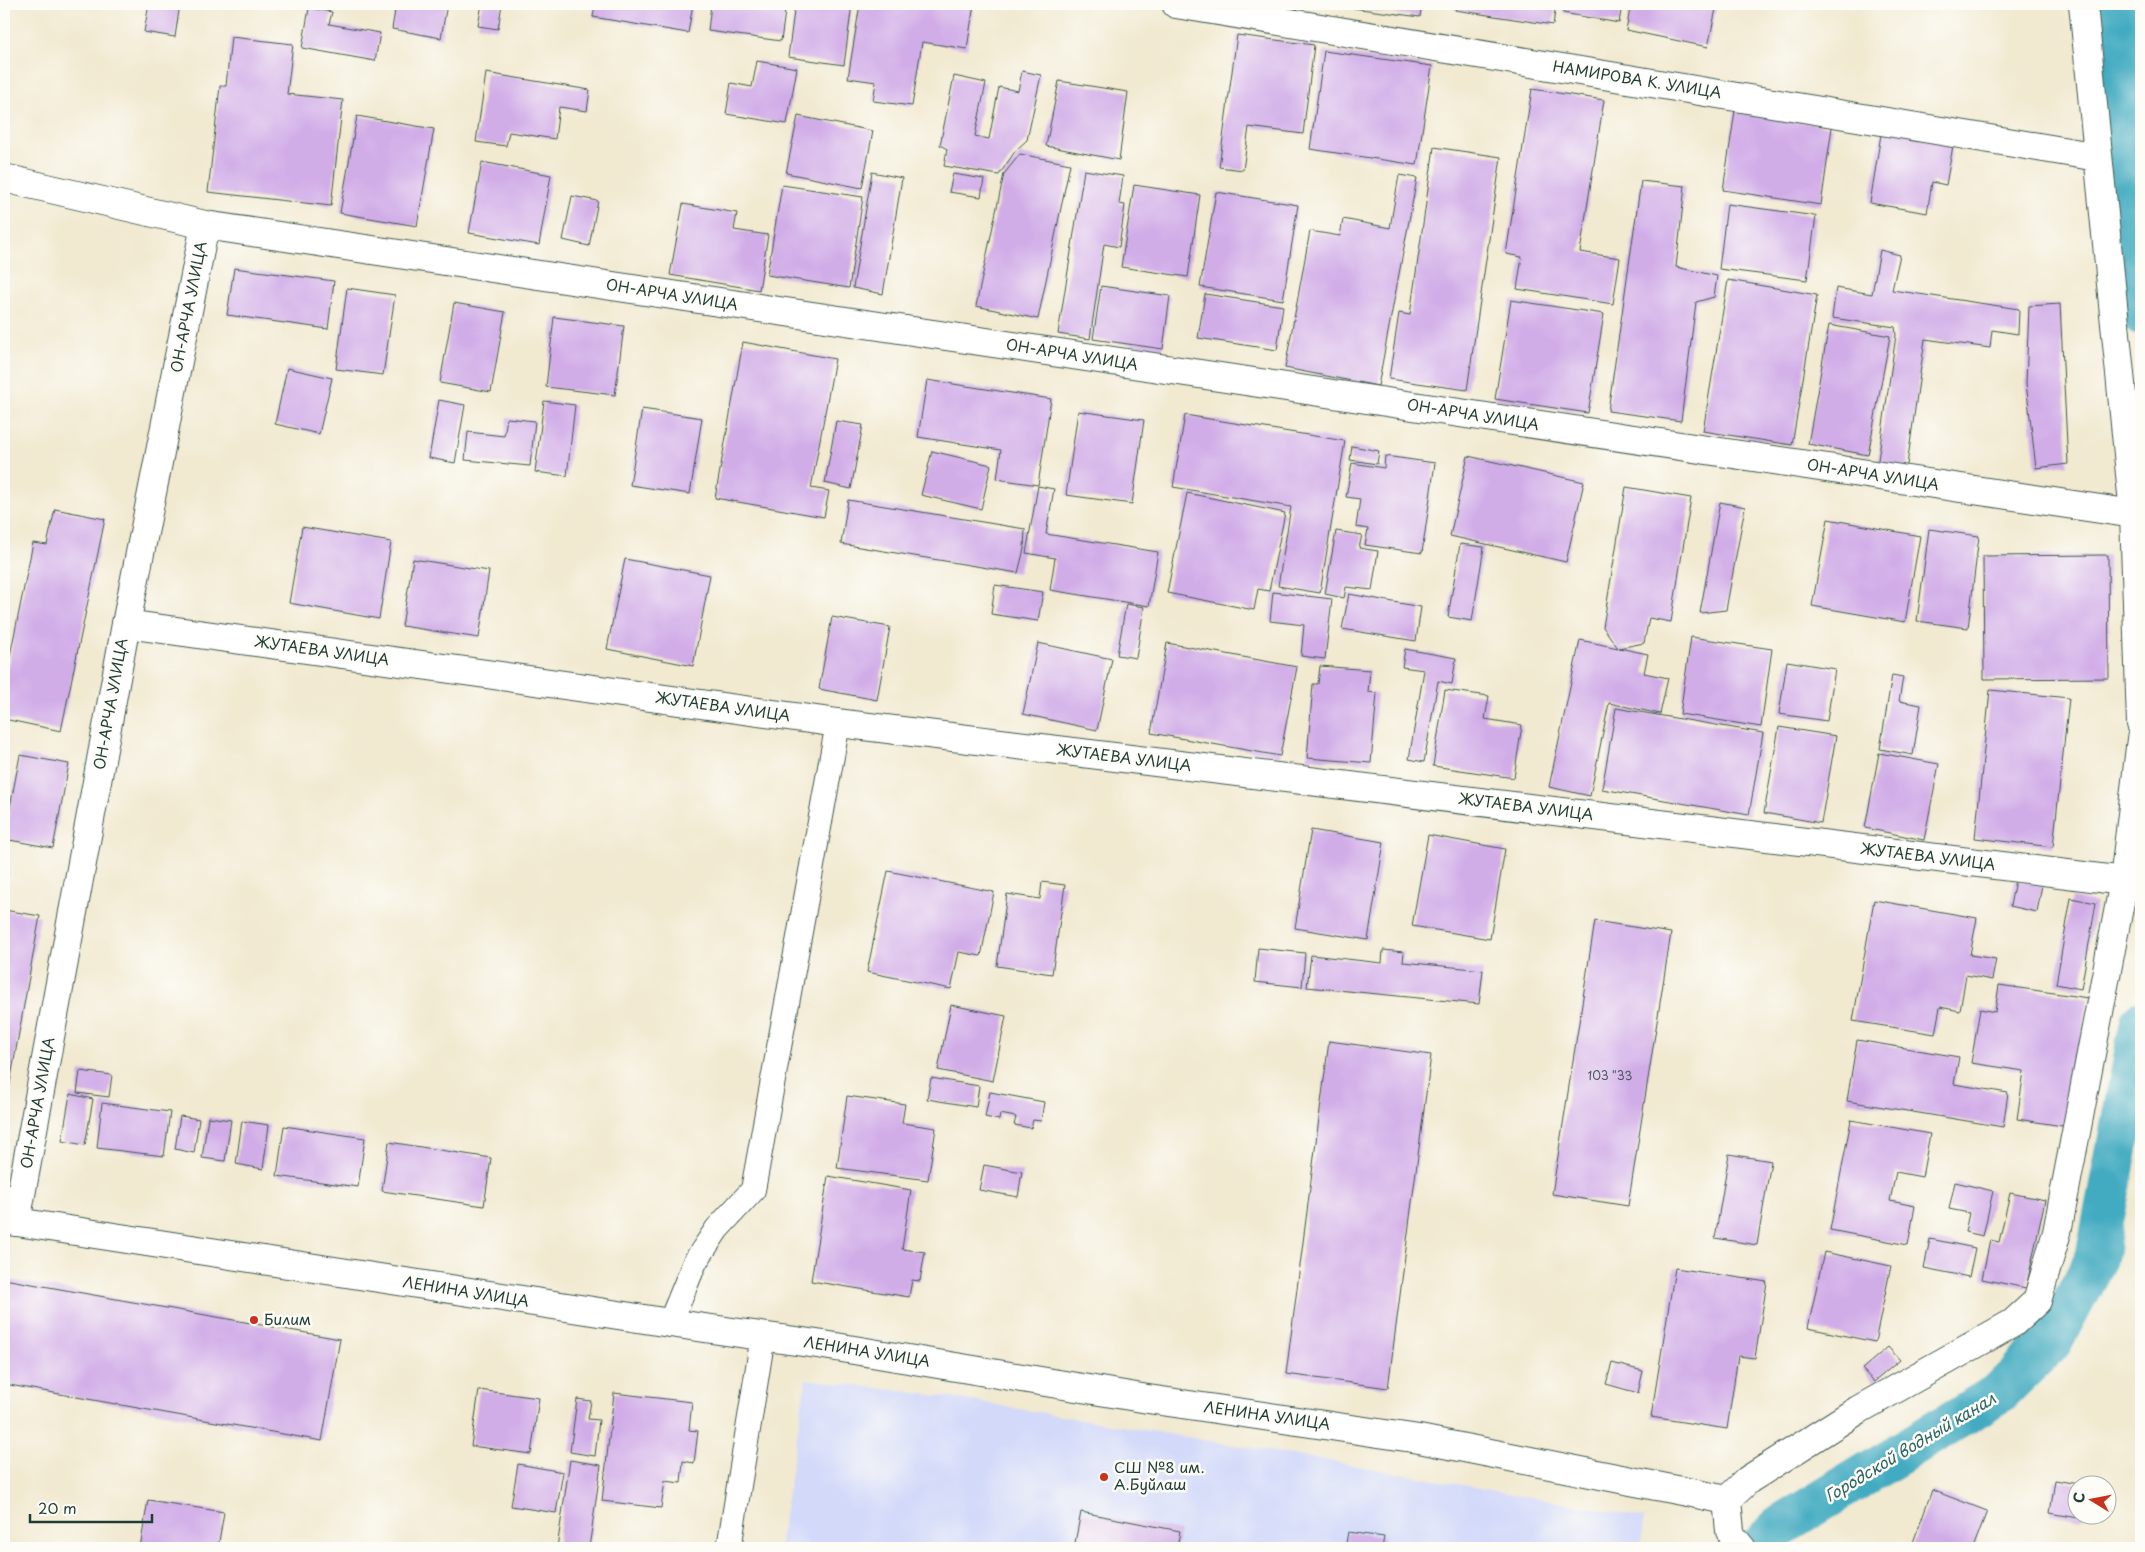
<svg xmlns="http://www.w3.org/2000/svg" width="2145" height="1552" font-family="'Playpen Sans',sans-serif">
<rect width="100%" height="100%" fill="#fdfcf7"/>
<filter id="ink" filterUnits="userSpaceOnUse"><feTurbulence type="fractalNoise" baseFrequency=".02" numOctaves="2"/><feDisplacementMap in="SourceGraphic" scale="10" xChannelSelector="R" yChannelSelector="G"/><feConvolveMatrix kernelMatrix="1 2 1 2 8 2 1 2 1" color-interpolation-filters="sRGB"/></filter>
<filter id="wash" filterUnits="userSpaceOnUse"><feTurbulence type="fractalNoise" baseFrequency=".0096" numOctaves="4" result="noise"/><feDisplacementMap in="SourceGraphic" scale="20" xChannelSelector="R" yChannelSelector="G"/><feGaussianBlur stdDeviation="1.12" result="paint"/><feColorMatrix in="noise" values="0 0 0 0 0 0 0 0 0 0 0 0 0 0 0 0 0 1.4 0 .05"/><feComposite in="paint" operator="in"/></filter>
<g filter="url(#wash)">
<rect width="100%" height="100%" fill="#f1e9d0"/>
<polygon fill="#d2d9f9" points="806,1379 955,1398 1341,1463 1645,1518 1640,1548 779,1548"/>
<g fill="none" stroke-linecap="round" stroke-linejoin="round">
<g stroke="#42abc1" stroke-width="42">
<polyline points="2118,4 2132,246 2141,314"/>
<polyline points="1758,1548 1779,1527 1999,1393 2052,1341 2096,1258 2141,1022"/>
</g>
</g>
<g id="blocks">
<g fill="#d1ade8">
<polygon points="149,4 180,4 175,37 144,32"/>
<polygon points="396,4 447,4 441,38 392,29"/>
<polygon points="482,4 502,4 498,29 478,26"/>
<polygon points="595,4 693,4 688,33 593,17"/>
<polygon points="711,4 786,4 781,41 708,31"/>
<polygon points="795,4 852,4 844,65 788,57"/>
<polygon points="860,4 974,4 967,49 922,42 912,106 873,101 876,82 848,78"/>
<polygon points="1353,4 1422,4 1420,17 1353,8"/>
<polygon points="1456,4 1556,4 1553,25 1455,10"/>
<polygon points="1564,4 1622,4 1619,23 1563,13"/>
<polygon points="1631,4 1717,4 1708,47 1626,30"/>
<polygon points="309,8 332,12 329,24 380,33 375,61 302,48"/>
<polygon points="1237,35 1314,45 1303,134 1249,127 1243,170 1219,167"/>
<polygon points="231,37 293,44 287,94 343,100 331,206 208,192 220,86 226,86"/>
<polygon points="1324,51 1432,66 1417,165 1310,149"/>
<polygon points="757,61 797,68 787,124 726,114 731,83 752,87"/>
<polygon points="1022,71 1041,75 1027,140 1016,150 999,175 944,166 947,149 940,145 954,76 986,83 975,136 989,139 999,87 1018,91"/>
<polygon points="486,73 590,90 587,111 559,107 555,139 509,132 506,146 476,142"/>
<polygon points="1059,81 1128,92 1119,160 1046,146"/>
<polygon points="1532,89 1604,100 1580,252 1620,258 1613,304 1517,289 1522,257 1506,254"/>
<polygon points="1735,111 1832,127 1821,205 1723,190"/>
<polygon points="357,116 434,129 417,226 340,213"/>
<polygon points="798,116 873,131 862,188 786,173"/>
<polygon points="1882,128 1954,140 1946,185 1932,182 1927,213 1870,203"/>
<polygon points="1434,147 1501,157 1467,390 1389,379 1399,313 1410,315"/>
<polygon points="1020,154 1070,164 1038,319 976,306 1004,174"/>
<polygon points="482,162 551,175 539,245 469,233"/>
<polygon points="1084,170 1123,176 1119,204 1125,205 1119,247 1104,244 1090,339 1058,334"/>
<polygon points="872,172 902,178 883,294 853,288"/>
<polygon points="953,174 984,179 981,197 949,192"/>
<polygon points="1399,175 1417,178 1378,386 1285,368 1310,231 1340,236 1343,219 1390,228"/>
<polygon points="1641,181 1685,186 1676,267 1717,276 1714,297 1696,302 1681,421 1608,411"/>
<polygon points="782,185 863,197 849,288 767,275"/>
<polygon points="1134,185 1200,195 1188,277 1121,267"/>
<polygon points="1216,192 1298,205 1283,300 1200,287"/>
<polygon points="572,196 598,201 589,246 563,240"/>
<polygon points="683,204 737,213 734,230 768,235 759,290 670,275"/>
<polygon points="1727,204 1816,216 1807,280 1719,269"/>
<polygon points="1880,250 1900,255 1892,290 2019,309 2018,334 1992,330 1990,348 1925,339 1906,472 1877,467 1896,335 1895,327 1832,318 1836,288 1872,294"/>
<polygon points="234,268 334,281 328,329 227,315"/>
<polygon points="1728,280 1817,295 1792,445 1703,431"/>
<polygon points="1101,286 1170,296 1163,349 1093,339"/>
<polygon points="347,288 395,295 383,375 336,369"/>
<polygon points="1205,294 1283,306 1277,350 1198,338"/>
<polygon points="1511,300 1604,314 1588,413 1495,399"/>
<polygon points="454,303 505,312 491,392 440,383"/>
<polygon points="2060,304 2068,464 2036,468 2026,383 2029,306"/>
<polygon points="554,317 624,326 615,395 546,387"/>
<polygon points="1829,325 1890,336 1868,455 1808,444"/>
<polygon points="743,342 835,359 811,488 829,491 824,517 715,498"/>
<polygon points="287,368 332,378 319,434 275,424"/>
<polygon points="927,380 1051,399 1038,485 997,479 1001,450 918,437"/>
<polygon points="439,400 465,405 455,463 429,458"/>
<polygon points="544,401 575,405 567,476 535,472"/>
<polygon points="642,409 702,418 690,494 630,485"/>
<polygon points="1078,411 1144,420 1132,504 1066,495"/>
<polygon points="1185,415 1345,441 1320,593 1278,586 1291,507 1173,487"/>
<polygon points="507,418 535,421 530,466 465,460 468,432 504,436"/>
<polygon points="836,421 863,425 851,489 825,483"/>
<polygon points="1352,446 1379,451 1377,464 1350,460"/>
<polygon points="932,451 991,465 981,509 921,495"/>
<polygon points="1385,456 1435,463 1422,553 1365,545 1368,529 1356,527 1360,499 1346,497 1352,463 1384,468"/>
<polygon points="1468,456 1584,482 1566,562 1450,536"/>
<polygon points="1038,486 1054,489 1046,534 1158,552 1149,606 1050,590 1055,558 1026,553"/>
<polygon points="1626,487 1691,498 1671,622 1649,618 1644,643 1619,648 1648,654 1644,673 1668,678 1660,714 1609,703 1590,796 1549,787 1580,640 1618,648 1603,627"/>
<polygon points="1187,493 1285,513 1269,591 1258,589 1254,610 1167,593"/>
<polygon points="848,500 1025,529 1024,549 1018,573 841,544"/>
<polygon points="1720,502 1745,507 1726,610 1700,613"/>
<polygon points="55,509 105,519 61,731 4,719 4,685 33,543 47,545"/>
<polygon points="1828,519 1920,536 1905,622 1812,606"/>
<polygon points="302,527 391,542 379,619 289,603"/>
<polygon points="1929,529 1979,536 1968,628 1917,621"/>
<polygon points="1336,531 1362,535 1359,548 1378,551 1372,590 1346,587 1344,598 1325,594"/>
<polygon points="1460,544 1484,547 1472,621 1448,617"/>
<polygon points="2108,555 2109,678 1984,679 1983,556"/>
<polygon points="413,559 489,571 479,638 402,626"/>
<polygon points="625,559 710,575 693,666 607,649"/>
<polygon points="995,585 1043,592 1038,621 991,614"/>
<polygon points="1273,592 1332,599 1325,659 1301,656 1304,625 1270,621"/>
<polygon points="1349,594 1421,607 1416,641 1342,629"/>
<polygon points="1126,604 1144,607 1136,658 1117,655"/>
<polygon points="832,617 890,627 877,700 819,689"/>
<polygon points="1691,637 1772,649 1761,727 1680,714"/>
<polygon points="1038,643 1112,659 1097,730 1023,714"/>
<polygon points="1167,643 1297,667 1280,756 1151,733"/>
<polygon points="1405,649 1456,658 1452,684 1438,681 1424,762 1409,759 1424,670 1402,667"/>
<polygon points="1787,661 1835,669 1827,721 1779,714"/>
<polygon points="1320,666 1370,670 1368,692 1377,693 1371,763 1307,758 1313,684 1318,684"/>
<polygon points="1892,675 1903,677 1899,701 1921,705 1913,755 1880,749"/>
<polygon points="1445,690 1489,696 1485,719 1522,725 1514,778 1433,766"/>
<polygon points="1990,690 2069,698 2053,847 1975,838"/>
<polygon points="1616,708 1763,733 1749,815 1602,789"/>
<polygon points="1779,727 1836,736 1821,823 1764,813"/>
<polygon points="1879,753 1939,764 1924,840 1865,828"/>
<polygon points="20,755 69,764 53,848 4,839"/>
<polygon points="1311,830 1384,842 1368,940 1295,928"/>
<polygon points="1428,835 1505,849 1490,939 1412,926"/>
<polygon points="4,860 9,860 6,891 4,891"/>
<polygon points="888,871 994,892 981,956 959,952 951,989 867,972"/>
<polygon points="2015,880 2042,885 2037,912 2010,906"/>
<polygon points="1042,882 1065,885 1052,974 997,966 1007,894 1040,899"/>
<polygon points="2071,898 2096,903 2081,989 2056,984"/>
<polygon points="1874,900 1977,918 1970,955 1996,959 1992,980 1966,975 1960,1011 1940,1007 1935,1034 1853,1021"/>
<polygon points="4,910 40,916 6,1105 4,1105"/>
<polygon points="1595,921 1671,933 1628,1206 1552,1194"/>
<polygon points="1258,948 1305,953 1302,987 1255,982"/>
<polygon points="1383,950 1404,952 1403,962 1483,970 1479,1004 1307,987 1311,955 1382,963"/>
<polygon points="1999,985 2088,998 2069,1127 2017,1119 2024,1071 1971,1063 1980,1009 1995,1012"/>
<polygon points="951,1005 1006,1016 993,1081 938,1070"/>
<polygon points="1857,1040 1959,1057 1954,1084 2008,1093 2003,1127 1847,1101"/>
<polygon points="1329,1041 1431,1055 1388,1388 1286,1374"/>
<polygon points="80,1071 112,1075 109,1097 77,1093"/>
<polygon points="931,1078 979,1086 976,1107 927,1099"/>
<polygon points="990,1092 1044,1102 1041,1121 1033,1120 1031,1128 1014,1125 1016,1117 1000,1114 999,1120 985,1117"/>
<polygon points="70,1094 93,1099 85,1145 62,1141"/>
<polygon points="847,1096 905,1104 902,1123 936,1128 928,1180 837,1168"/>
<polygon points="102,1103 170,1112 164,1156 97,1148"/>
<polygon points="180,1116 199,1119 194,1153 175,1149"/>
<polygon points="208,1117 231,1120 225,1161 202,1158"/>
<polygon points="1851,1120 1930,1134 1922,1177 1896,1172 1890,1201 1915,1206 1908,1245 1830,1230"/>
<polygon points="242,1121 269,1125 263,1169 236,1164"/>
<polygon points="284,1126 365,1138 358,1187 277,1176"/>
<polygon points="389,1142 491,1158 484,1206 382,1191"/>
<polygon points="1729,1154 1771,1161 1757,1245 1715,1238"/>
<polygon points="984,1165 1022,1172 1018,1197 979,1190"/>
<polygon points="828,1176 911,1190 902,1249 925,1252 920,1281 912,1280 909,1297 811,1281"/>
<polygon points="1955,1182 1993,1191 1983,1236 1965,1232 1969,1213 1949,1209"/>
<polygon points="2010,1193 2045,1200 2026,1288 1982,1279 1990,1240 1999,1242"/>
<polygon points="1930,1239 1975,1248 1969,1277 1924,1268"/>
<polygon points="1824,1252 1891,1266 1875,1342 1808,1328"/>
<polygon points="1675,1268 1767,1282 1755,1358 1738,1356 1727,1429 1651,1417"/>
<polygon points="4,1279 340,1339 322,1441 4,1384"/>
<polygon points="1888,1347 1900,1360 1874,1382 1862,1369"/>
<polygon points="1612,1363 1643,1371 1638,1393 1606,1384"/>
<polygon points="479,1390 539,1398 531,1454 471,1446"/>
<polygon points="614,1393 692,1402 689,1430 698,1431 694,1463 683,1461 681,1483 665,1481 661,1508 602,1501"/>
<polygon points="577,1399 591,1401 588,1419 599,1420 595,1456 570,1452"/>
<polygon points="570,1460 601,1465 589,1548 557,1548"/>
<polygon points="518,1464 563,1472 556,1513 511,1506"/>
<polygon points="2055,1480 2078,1484 2078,1514 2085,1514 2084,1519 2050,1513"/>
<polygon points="1932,1490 1987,1511 1973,1548 1911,1548"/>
<polygon points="148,1500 224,1512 218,1548 140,1548"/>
<polygon points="1081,1512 1180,1531 1177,1548 1074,1548"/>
<polygon points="1348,1532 1384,1537 1382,1548 1345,1548"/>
</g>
</g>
</g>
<g filter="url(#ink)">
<use href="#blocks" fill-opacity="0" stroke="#3e574b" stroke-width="1"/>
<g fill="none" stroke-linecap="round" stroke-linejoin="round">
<g stroke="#3e574b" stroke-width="26">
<g id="lane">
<polyline points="670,1323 695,1262 717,1229 753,1190 838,723"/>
<polyline points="1730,1531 1744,1548"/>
<polyline points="729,1548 763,1336"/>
</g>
</g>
<g stroke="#3e574b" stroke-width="30">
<g id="street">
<polyline points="1176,4 2098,157"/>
<polyline points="2083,4 2134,514 2141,724"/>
<polyline points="4,178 205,225"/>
<polyline points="126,624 838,723 2124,881"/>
<polyline points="4,1220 670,1323 824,1345 1148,1399 1419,1439 1727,1500"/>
<polyline points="16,1222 126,624 205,225 2134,514 2141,517"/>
<polyline points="1730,1531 1727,1500 1748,1480 1858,1410 2013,1323 2037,1301 2057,1232 2124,881 2141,739"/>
</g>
</g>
<use href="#lane" stroke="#fff" stroke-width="24"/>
<use href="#street" stroke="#fff" stroke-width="28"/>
</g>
</g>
<g fill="#c8321e" stroke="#fdfcf7" stroke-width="2">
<circle cx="254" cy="1320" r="5"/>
<circle cx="1104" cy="1477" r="5"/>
</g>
<g text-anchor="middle" stroke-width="5" stroke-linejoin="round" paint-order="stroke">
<g font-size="12" fill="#4c5961">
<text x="1610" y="1080">103 "33</text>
</g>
<g font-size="15" fill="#1f3d34" stroke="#fdfcf7">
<text transform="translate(1637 80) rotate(9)" y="5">НАМИРОВА К. УЛИЦА</text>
<text transform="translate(672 295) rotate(9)" y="5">ОН-АРЧА УЛИЦА</text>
<text transform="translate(189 307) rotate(-79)" y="5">ОН-АРЧА УЛИЦА</text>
<text transform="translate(1072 355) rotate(9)" y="5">ОН-АРЧА УЛИЦА</text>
<text transform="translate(1473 415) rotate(9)" y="5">ОН-АРЧА УЛИЦА</text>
<text transform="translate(1873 475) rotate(9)" y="5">ОН-АРЧА УЛИЦА</text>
<text transform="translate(322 651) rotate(8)" y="5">ЖУТАЕВА УЛИЦА</text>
<text transform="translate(111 704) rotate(-80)" y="5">ОН-АРЧА УЛИЦА</text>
<text transform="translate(723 707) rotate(8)" y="5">ЖУТАЕВА УЛИЦА</text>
<text transform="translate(1124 758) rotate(7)" y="5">ЖУТАЕВА УЛИЦА</text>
<text transform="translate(1526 807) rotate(7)" y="5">ЖУТАЕВА УЛИЦА</text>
<text transform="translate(1928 857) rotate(7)" y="5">ЖУТАЕВА УЛИЦА</text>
<text transform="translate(38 1103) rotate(-80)" y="5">ОН-АРЧА УЛИЦА</text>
<text transform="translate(466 1292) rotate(9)" y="5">ЛЕНИНА УЛИЦА</text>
<text transform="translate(867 1352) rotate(9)" y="5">ЛЕНИНА УЛИЦА</text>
<text transform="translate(1267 1416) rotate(8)" y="5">ЛЕНИНА УЛИЦА</text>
</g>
<g font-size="15" fill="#1f3d34" stroke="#fdfcf7" text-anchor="start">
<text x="264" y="1325">Билим</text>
<text x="1114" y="1473">СШ №8 им.<tspan x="1114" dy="17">А.Буйлаш</tspan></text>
</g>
<g font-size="16" font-style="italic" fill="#2b6465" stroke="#fdfcf7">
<text transform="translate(1910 1447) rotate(-31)" y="6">Городской водный канал</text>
</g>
</g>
<rect width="2145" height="1552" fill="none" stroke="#fdfcf7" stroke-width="20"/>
<g transform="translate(2092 1500) rotate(280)"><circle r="24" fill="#fdfcf7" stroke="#a4b0a9"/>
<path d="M0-4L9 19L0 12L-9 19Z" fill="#c8321e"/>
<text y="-8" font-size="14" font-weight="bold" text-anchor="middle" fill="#1f3d34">С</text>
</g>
<path d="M30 1514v8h122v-8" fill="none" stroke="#1f3d34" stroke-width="2.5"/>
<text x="38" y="1514" font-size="15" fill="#1f3d34" stroke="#fdfcf7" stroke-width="4" paint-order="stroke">20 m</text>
</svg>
